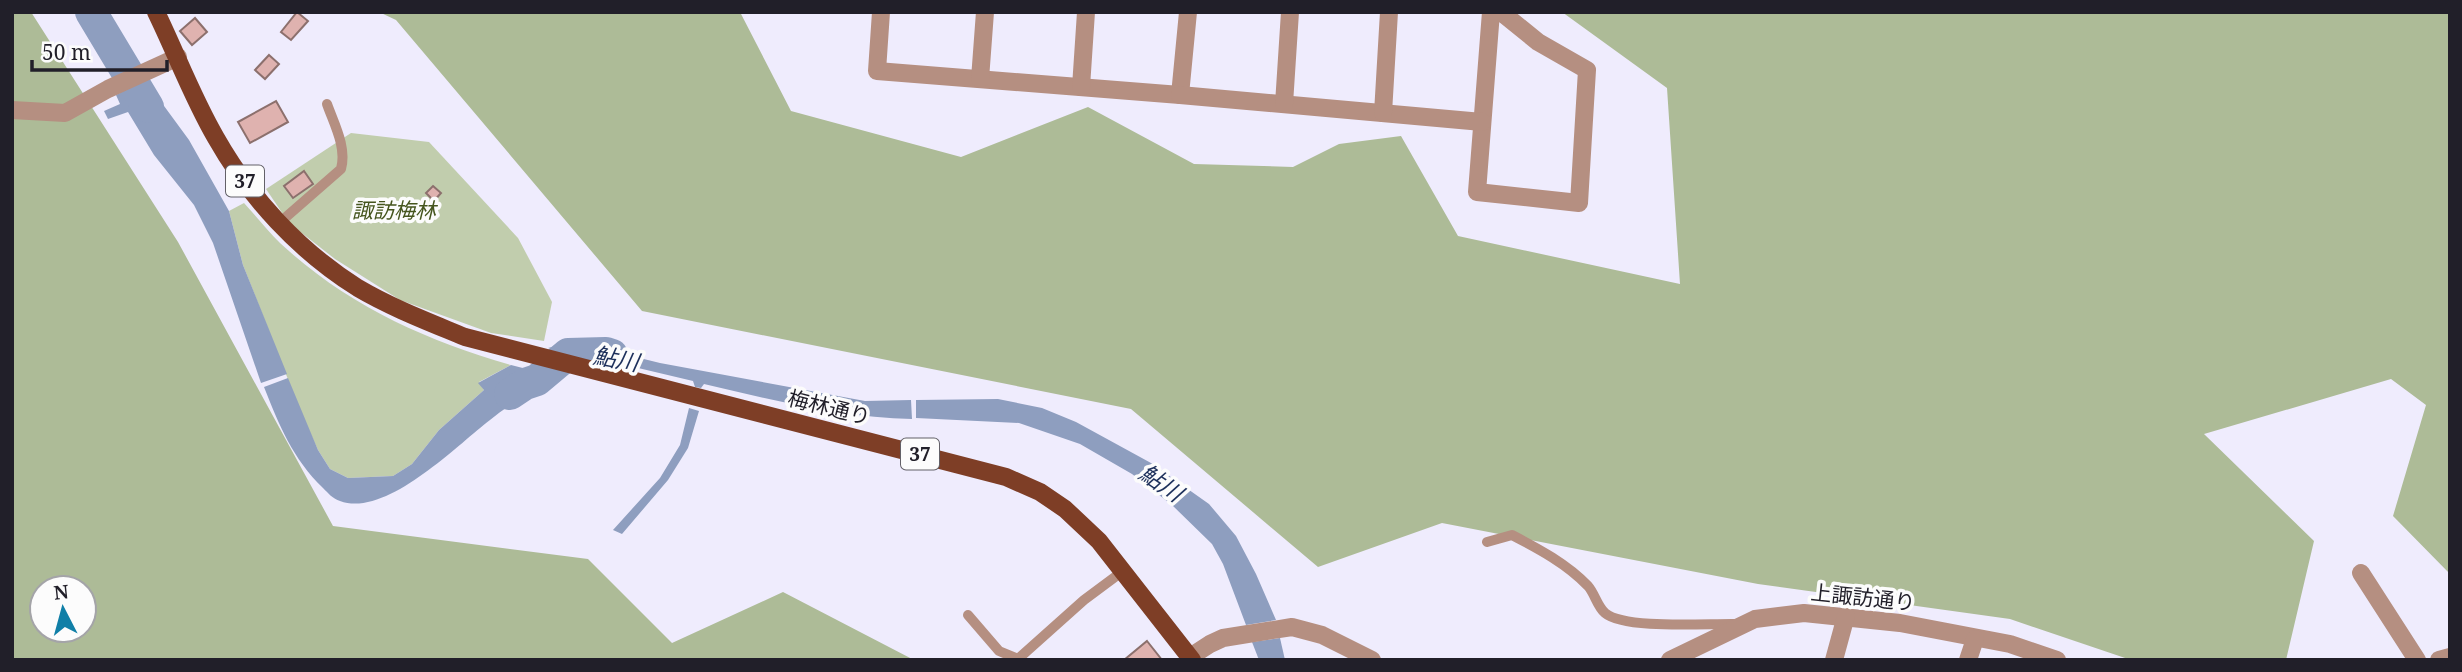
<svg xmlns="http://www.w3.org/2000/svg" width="2462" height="672" font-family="'Noto Serif','Noto Sans JP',serif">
<rect width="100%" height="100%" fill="#efecfd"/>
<g fill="#c1cdad">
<polygon points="351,133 429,142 518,238 552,302 544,341 491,333 400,300 335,259 289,223 266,189"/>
<path d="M244,203C256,216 267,230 280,243C347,305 424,340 511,365L479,382L484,390L439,430L412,464L393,476L348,478L330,469L318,450L302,415L243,265L229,211Z"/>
</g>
<g fill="#adbb97" fill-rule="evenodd">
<path d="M12,12H31L178,242L333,526L588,559L672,643L783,592L914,660H12ZM42,588H84V630H42Z"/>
<polygon points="379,12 740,12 791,111 961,157 1088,107 1194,164 1293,167 1339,144 1401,136 1458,236 1680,284 1667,88 1562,12 2450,12 2450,574 2393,516 2426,405 2391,379 2204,434 2314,541 2286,660 2131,660 2010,619 1758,584 1442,523 1318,567 1131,409 642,311 396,20"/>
</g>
<g fill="#8e9ebf">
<polygon points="145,80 189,140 229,211 243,265 287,374 261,383 213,243 194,205 154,155 128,112 108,119 104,111 120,104 116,95"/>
<path d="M564,344L591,346L660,363L865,401L911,400L912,419C842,418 772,400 704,384L701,388L695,387L693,381L596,358H586L548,348Z"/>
<path d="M511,365L558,377C534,390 511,403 490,420C456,446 386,518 340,501C333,499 328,493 323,488C293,459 279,425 264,387L288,378L318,450L330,469L348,478L393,476L412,464L439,430L484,390L478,383Z"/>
<polygon points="998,399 1042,408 1076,422 1151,463 1209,504 1236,536 1256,574 1276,620 1246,625 1223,564 1212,544 1172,505 1132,474 1080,444 1019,423 916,418 916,400"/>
<polygon points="689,408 699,411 688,448 668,480 622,534 613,530 660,478 680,445"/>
<polygon points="1280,638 1285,660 1259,660 1252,642"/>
</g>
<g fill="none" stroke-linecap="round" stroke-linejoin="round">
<g stroke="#8e9ebf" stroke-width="32">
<polyline points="91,12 148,107"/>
<polyline points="510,394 525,384 537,380 568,354 606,353 612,355"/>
</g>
</g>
<g fill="#dfb2af" stroke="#8c706d" stroke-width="2">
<polygon points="297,12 308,21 291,40 281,32"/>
<polygon points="195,18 207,32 192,45 180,31"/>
<polygon points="269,55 279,64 265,79 255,70"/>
<polygon points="276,101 288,122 250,143 238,122"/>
<polygon points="304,171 313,184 293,198 284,186"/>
<polygon points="433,186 441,193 434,201 426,193"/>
<polygon points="1147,641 1162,660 1124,660"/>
</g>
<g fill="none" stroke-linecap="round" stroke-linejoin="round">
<g stroke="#b58f81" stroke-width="10">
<path d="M278,224L341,169C347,147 334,124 327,104"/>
<path d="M1487,542L1512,535C1539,549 1567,564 1588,586C1595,594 1597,606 1605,613C1625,630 1710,623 1738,624"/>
<polyline points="968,615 999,651 1018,659 1084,600 1123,571"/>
</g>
<g stroke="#b58f81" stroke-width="18">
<polyline points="881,12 877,71 1180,95 1188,12"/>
<polyline points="1491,12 1477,192 1579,203 1587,70 1538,42 1501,12"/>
<polyline points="980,79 985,12"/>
<polyline points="1081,87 1086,12"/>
<polyline points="1180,95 1482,122"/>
<polyline points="1284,104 1290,12"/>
<polyline points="12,110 65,113 108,89 178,57"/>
<polyline points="1383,113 1389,12"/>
<polyline points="2361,573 2417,660"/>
<polyline points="1190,657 1210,644 1223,638 1292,627 1322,635 1372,660"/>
<polyline points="1670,660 1755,619 1804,613 1900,623 2010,644 2057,660"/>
<polyline points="1834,660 1846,616"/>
<polyline points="1968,660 1975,639"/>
<polyline points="2439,660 2450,657"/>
</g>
<path stroke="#7e3e26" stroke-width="18" d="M156,12C176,53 193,99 216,138C250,198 299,251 358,288C392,308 429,322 465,337L1006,477L1040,492L1065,509L1099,541L1192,660"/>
</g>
<g text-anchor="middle" stroke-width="7" stroke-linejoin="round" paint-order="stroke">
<g fill="#fcfcfc" stroke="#636168" stroke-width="2">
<rect x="226" y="165.5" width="38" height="31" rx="5"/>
<rect x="901" y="438.5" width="38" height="31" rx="5"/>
</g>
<g font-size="19" font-weight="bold" fill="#211f29">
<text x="245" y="188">37</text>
<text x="920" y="461">37</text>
</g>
<g font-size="21" font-style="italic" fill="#45551e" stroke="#fcfcfc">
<text x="394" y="218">諏訪梅林</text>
</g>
<g font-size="21" fill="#211f29" stroke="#fcfcfc">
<text transform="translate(829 408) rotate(14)" y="7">梅林通り</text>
<text transform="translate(1863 598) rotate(6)" y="7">上諏訪通り</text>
</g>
<g font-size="23" font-style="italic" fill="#1d305b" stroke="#fcfcfc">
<text transform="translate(616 359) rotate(10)" y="8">鮎川</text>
<text transform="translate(1161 483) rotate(34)" y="8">鮎川</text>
</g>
</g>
<rect width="2462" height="672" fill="none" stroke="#211f29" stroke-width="28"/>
<g transform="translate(63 609) rotate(354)"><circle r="33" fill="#fcfcfc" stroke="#a4a4a8" stroke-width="2"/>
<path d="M0-5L12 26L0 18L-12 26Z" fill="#107fa7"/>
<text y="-10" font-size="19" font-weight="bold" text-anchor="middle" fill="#211f29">N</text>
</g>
<path d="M32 60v10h135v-10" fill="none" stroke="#211f29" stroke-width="3.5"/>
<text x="42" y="60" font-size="21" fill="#211f29" stroke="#fcfcfc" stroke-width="5" paint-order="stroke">50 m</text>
</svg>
